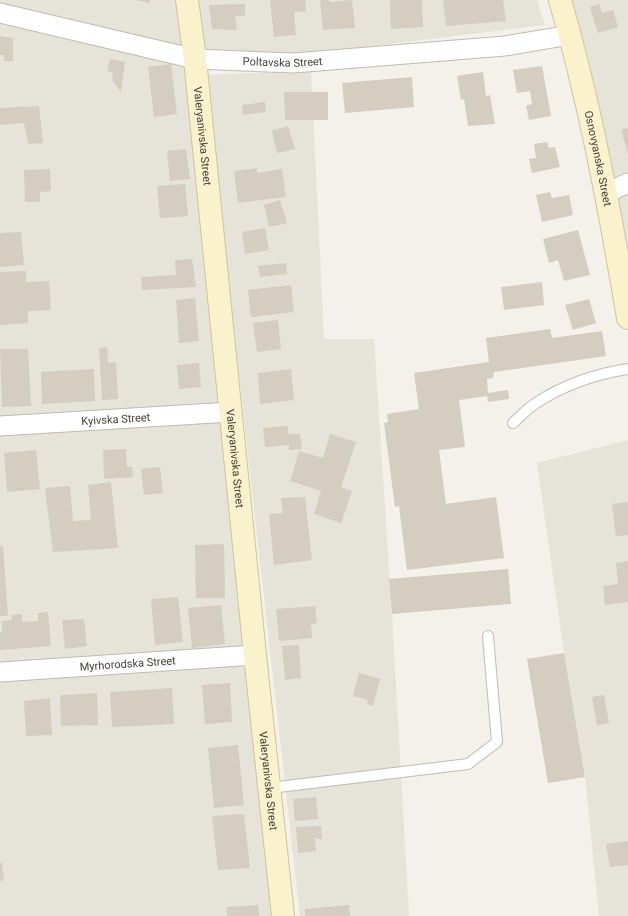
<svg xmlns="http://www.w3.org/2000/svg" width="628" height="916" font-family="Roboto,sans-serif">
<rect width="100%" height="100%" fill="#f3f1e9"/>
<g fill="#e6e3d8">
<polygon points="0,0 178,0 275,916 0,916"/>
<polygon points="199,0 537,0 545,25 309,54 205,51"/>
<polygon points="571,0 628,0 628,274 580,30"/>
<polygon points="311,71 324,339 374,339 392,614 409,916 300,916 205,75"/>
<polygon points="628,440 628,916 599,916 585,776 564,653 537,463"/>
</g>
<g fill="#d4cdc0">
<polygon points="136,0 150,0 149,3"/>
<polygon points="270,0 305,0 306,11 294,12 296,35 274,37"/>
<polygon points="320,0 329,0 330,2 352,0 355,28 323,30"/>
<polygon points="390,0 422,0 423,27 391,29"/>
<polygon points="443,0 503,0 506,21 446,26"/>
<polygon points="245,4 245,16 235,16 237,30 212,29 209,5"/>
<polygon points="599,4 602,13 613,10 618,27 598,33 590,7"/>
<polygon points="0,36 13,38 13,61 4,61 4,55 0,55"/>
<polygon points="110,59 125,62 121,92 112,80 113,73 107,71"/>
<polygon points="171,64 177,114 154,117 148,67"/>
<polygon points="542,66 551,116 529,120 526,106 532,104 530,91 517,93 513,70"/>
<polygon points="483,72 486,96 490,95 495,124 468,126 464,99 461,100 457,76"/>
<polygon points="412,77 414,107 345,113 342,83"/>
<polygon points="284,92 328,92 328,120 285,120"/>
<polygon points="265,102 266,112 243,115 242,105"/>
<polygon points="39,106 43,143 28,144 24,123 0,125 0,108"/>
<polygon points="288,126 295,149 277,153 272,131"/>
<polygon points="628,128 628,154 621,130"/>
<polygon points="547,142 549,148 555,147 560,167 532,173 529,159 536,158 534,144"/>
<polygon points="186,149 190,179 170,181 167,151"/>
<polygon points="257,168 257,173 282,169 286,197 238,203 234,171"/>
<polygon points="50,169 51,191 40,192 40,202 25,202 24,170"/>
<polygon points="185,184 188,216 160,218 157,186"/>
<polygon points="550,192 552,198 569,195 573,215 542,222 536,195"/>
<polygon points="280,200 287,223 269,227 264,205"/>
<polygon points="265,228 269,250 245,254 242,232"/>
<polygon points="578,230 590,275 564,281 558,260 549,263 543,239"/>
<polygon points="21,232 24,265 0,267 0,233"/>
<polygon points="192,259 196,287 142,290 141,277 176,275 175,260"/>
<polygon points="286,263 287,274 260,277 258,266"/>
<polygon points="26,271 26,282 49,281 51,310 28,311 28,323 0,325 0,272"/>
<polygon points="542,282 544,305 504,310 501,287"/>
<polygon points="291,285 294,312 251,317 248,290"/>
<polygon points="195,298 199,341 179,343 176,300"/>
<polygon points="589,299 596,323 573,330 565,305"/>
<polygon points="278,320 281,349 257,352 253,323"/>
<polygon points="550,329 552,338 602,331 606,356 494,372 493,378 487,379 488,393 508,390 509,399 488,402 487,396 459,400 465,447 439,450 446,504 496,497 504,558 407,570 399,506 395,507 384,423 388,422 387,414 419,409 414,373 489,362 486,338"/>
<polygon points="107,347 108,363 116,362 118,399 102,400 99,348"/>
<polygon points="0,349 28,349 31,406 2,407"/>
<polygon points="199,363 201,387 179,389 177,365"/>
<polygon points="94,369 95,401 42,404 41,372"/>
<polygon points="291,369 294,400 260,404 258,373"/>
<polygon points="288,426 288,434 300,434 302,449 289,450 289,445 265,447 263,428"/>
<polygon points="330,434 356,442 341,487 352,491 341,523 314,514 321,491 290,481 299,451 323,458"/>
<polygon points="126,449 127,467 132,467 133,477 104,479 103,450"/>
<polygon points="36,450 40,489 7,492 4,453"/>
<polygon points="160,467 163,493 144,495 141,469"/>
<polygon points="111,482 118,548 53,552 45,488 70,486 73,521 91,520 88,485"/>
<polygon points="305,497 312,560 274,565 269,514 283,513 281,498"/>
<polygon points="628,502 628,535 616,536 612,504"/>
<polygon points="224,544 225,598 196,598 195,545"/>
<polygon points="0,546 3,546 8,616 0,616"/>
<polygon points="628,561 628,602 605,605 603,586 618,584 616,563"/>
<polygon points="508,569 511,604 392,614 389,579"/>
<polygon points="178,597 183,642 155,645 151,599"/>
<polygon points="221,605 225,644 192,648 188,608"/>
<polygon points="315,606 317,623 311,624 312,638 279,641 276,609"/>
<polygon points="48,612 51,646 0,650 0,632 2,632 2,621 12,620 11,615 22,614 22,622 38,621 38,613"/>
<polygon points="84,619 87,646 65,649 62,620"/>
<polygon points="299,645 301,678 285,680 282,646"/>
<polygon points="564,653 585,777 548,783 527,659"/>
<polygon points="359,673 380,679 373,706 367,704 368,700 353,696"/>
<polygon points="230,683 232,722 205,724 202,685"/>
<polygon points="172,688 174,724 112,727 110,692"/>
<polygon points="97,693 98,725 61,726 60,695"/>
<polygon points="604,695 609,723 597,725 592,697"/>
<polygon points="50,698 52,735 26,736 24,701"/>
<polygon points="238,745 244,805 214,808 208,748"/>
<polygon points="316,797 318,819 295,821 293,799"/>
<polygon points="244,814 250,868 218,870 212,816"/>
<polygon points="321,826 322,839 315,838 316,851 298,853 296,827"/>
<polygon points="628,841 628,865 610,867 606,844"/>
<polygon points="0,863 2,863 4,880 0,881"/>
<polygon points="258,905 259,916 227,916 227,907"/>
<polygon points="349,905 350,916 305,916 305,909"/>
</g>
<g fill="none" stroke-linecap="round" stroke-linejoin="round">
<g stroke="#c1bbb0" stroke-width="12">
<g id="lane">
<path d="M513,423C520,417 528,408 536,403C564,385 595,374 628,369"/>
<polyline points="270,788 468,764 497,742 488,636"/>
</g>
</g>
<g stroke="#c1bbb0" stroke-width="21">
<g id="street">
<path id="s1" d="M0,13L195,59L294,63L505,46L570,35"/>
<polyline points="606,193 628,183"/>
<path id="s2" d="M0,426L231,412"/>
<path id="s3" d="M0,672L255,655"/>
</g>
</g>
<g stroke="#cec49d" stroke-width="24">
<g id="secondary">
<path id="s4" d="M187,0L195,59L255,655L283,916"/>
<path id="s5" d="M560,0C590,104 610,211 628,318"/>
</g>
</g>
<use href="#lane" stroke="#fff" stroke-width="10"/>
<use href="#street" stroke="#fff" stroke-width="19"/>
<use href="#secondary" stroke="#faf1cd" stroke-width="22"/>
</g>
<g text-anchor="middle" stroke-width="3.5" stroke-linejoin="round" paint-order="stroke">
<g font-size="11" fill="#464138" stroke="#fff">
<text dy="4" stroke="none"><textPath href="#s1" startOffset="288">Poltavska Street</textPath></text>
<text dy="4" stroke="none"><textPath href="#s4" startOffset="137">Valeryanivska Street</textPath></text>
<text dy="4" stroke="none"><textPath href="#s5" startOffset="163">Osnovyanska Street</textPath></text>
<text dy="4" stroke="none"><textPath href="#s2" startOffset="116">Kyivska Street</textPath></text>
<text dy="4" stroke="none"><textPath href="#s4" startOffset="461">Valeryanivska Street</textPath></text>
<text dy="4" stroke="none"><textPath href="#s3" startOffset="128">Myrhorodska Street</textPath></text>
<text dy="4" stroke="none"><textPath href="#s4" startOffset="785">Valeryanivska Street</textPath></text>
</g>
</g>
</svg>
